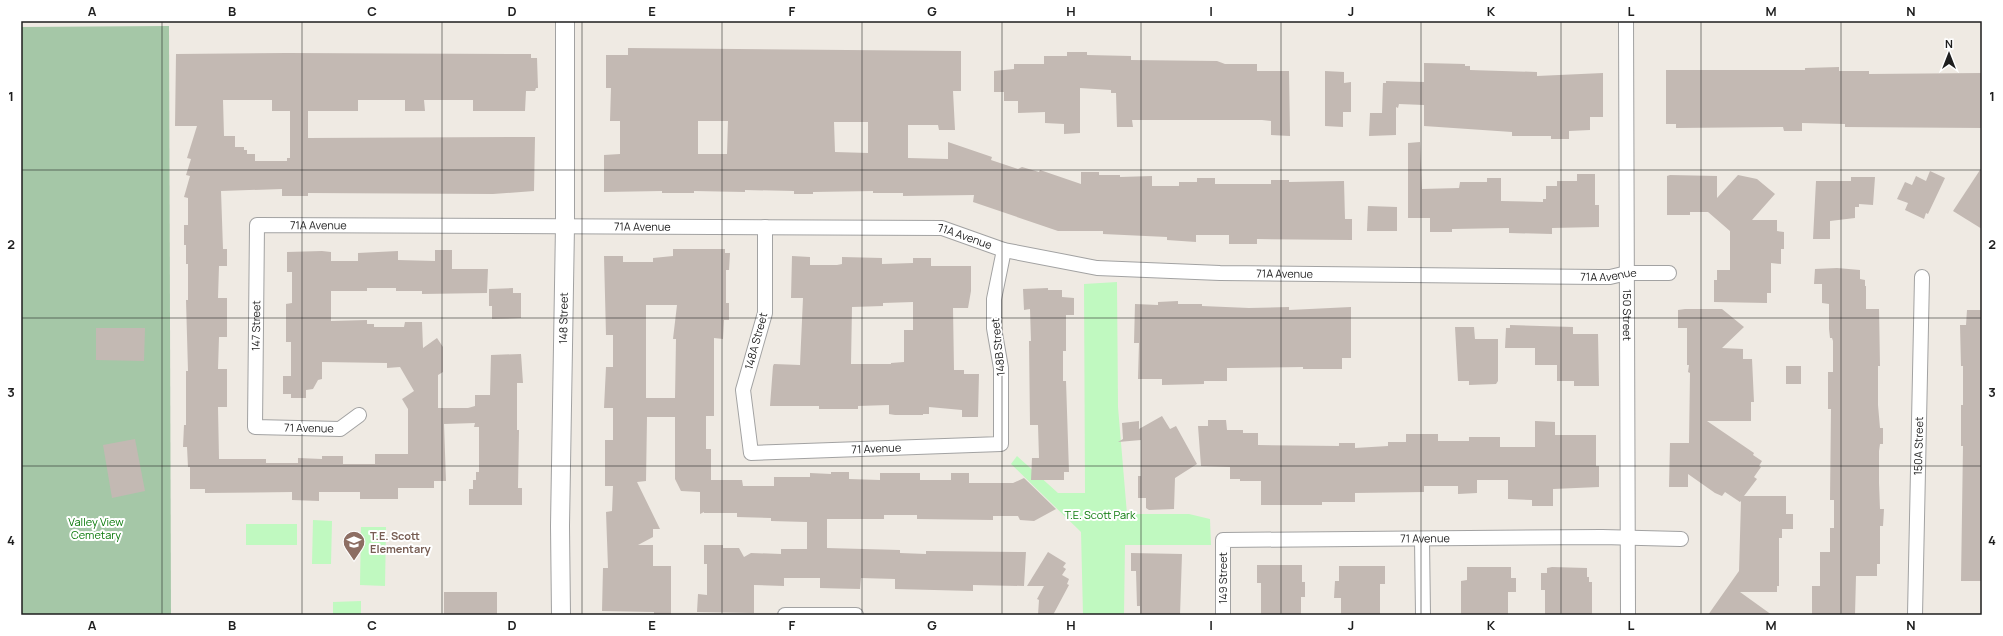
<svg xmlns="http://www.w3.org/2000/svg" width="2003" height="636" font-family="Manrope,sans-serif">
<rect width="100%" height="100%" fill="#efeae3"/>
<polygon fill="#a5c7a7" points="169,26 171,615 21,615 21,27"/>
<g fill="#c0f9c0">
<polygon points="1117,282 1118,407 1127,514 1189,514 1210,519 1211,545 1125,545 1124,615 1083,615 1081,532 1011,464 1017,456 1058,493 1085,493 1084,284"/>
<polygon points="313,520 332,521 331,564 312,564"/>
<rect x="246" y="524" width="51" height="21"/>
<polygon points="361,527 386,527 385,586 360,585"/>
<polygon points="361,601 361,615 333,615 333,602"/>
</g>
<g fill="#c3b9b3" fill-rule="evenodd">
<path d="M628,48L961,51V91H953L955,130H939L938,125H908V158L948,159V142L992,157L991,160L1018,169L1022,167L1039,172L1040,170L1081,184V172H1099V175H1120V177L1152,176V186H1179V182H1197V178H1215V184H1271V180H1289V182L1344,181L1345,219H1352V240L1257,239V244H1229V235H1196V242L1167,240V237L1103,234V231H1058L973,202L974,195L903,196V193H873V191L813,192V194H794V191L745,190V192L694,191V193H662V191L604,192V155L620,154V121H610L611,88H606V55H628ZM698,121H728L727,154H698ZM834,122H868V153L835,152Z"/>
<polygon points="1067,52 1087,52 1087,55 1131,56 1131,60 1217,61 1225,64 1257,64 1257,71 1289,71 1290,136 1271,135 1271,121 1262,120 1132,120 1133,127 1117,127 1116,93 1111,93 1111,90 1080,88 1080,133 1064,134 1064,124 1045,123 1045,112 1018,113 1018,101 1004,101 1004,92 994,92 994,71 1014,69 1014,64 1044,64 1044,56 1067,56"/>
<path d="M287,53L531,54V58H537L538,88H536L535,91H526L525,111H473V100H424L425,111H405V100H358V111H308V138L535,137L534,191L493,194L308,193V196H282V189L221,191L223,249H227V266H219L218,298H227V337H219L218,369H227V407H218L219,459H266V463H298V458L322,459V456H343V464H375V454H408V409L402,399L414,391L400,367L387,368V363L322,362V379L318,380L313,389L306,390V398H291V394H283V376H291V342H286V304L292,303V272H287V252L322,251L331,252V261H358V253L398,251V260L435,261V250H452V269H488L487,293L422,294V291H396V288H367V291H331V321L367,320V324H374V327H404L405,322H422L423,348L437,338L443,347V372L438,375V408H468L475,406V395H490L491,355L521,354L523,383H517V430H519L518,488H522V505H469V489H473V480H476V472H479V427H474L475,423L444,424L446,481H434V488H398V499H360V492H319V501L292,500V492L205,493V489H190V467H188L187,447H183L184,425H186V371H188L186,300H188V264H186V245H184V225H188V198L184,197L190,176L186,175L191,159L187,158L197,126H175L176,54ZM223,100H272V111H290V158H287V161H255V154H247V150H244V147H235V136H224Z"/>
<polygon points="1424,63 1465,64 1465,66 1470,66 1470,70 1537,72 1537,76 1603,73 1603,117 1590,117 1590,130 1569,131 1569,139 1551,139 1551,136 1512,136 1512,132 1424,126 1424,105 1399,104 1398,108 1396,107 1396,135 1369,136 1370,113 1382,113 1383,83 1386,83 1386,81 1424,82"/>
<polygon points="1839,67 1839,71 1869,71 1869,74 1982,73 1982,128 1845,127 1845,124 1802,123 1802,131 1784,131 1783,127 1676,128 1676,124 1666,124 1666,70 1805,70 1805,68"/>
<polygon points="1325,71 1344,72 1344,83 1351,82 1351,112 1343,112 1343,127 1325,126"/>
<polygon points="1420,142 1422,189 1459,188 1460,182 1487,182 1487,178 1501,178 1501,201 1543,202 1543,199 1546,199 1546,186 1557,186 1557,181 1577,181 1577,174 1595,174 1595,205 1599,205 1599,227 1552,228 1552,234 1509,233 1509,228 1452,229 1452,232 1430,232 1430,218 1408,218 1408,143"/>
<polygon points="1982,167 1982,229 1953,211"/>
<polygon points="1930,171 1945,178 1928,214 1926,213 1924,219 1905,210 1908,203 1897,199 1905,182 1912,185 1916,176 1926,181"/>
<polygon points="1670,175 1717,176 1717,198 1738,175 1757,179 1775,194 1752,220 1777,220 1777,231 1784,232 1784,249 1781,249 1781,264 1771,263 1771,293 1767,293 1767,303 1714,302 1714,280 1717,280 1717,270 1730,270 1730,231 1708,212 1690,212 1690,215 1667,215 1667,176"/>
<polygon points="1851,177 1875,177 1873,205 1859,204 1859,207 1855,207 1855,218 1830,221 1830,239 1813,239 1816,181 1851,181"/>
<polygon points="1368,206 1397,207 1397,231 1367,231"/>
<path d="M673,249H725V253H730L729,270H726V303H729V320H724L723,339L714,338V416H706V449H711V480H742L743,486H774V477H810V473L831,474V472H849V479L880,480V473H920V480H951V473H969V483H1013L1024,478L1056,509L1034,521L1020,520L1018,516H993V520L917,519V515H884V519H827V548L900,550V553L926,554V551L1026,552L1024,586L973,585V591L895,589V579L861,578L860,589L820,588V578H784V586L754,585V613L697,612L698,594L707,595V564H704V545H723V548H739L744,557L751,553L781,554V549H807V522L771,521V518L737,517V513H704V512L700,514V492L681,491L675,479V417H647L646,481L637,482L660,529H653V537L638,545H653V566H671V615H654V612L602,611L603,568H608L606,512L612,511L613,486H605V440H613V408H604L606,367H613V335H606L604,256H623V262H653V258L673,256ZM646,305H677L673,339H676L675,398H646Z"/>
<path d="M792,256L810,257V265H837L842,264V257L882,258V264L913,263V258H931V266H971V291L968,308H953L954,370H964V374H979L978,417H962V410L929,407V414H923V415H895L889,414V405L858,406V409H819V406H770L773,366L774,364L800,365L803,298H791ZM913,302V330H904V362L891,363V364H851L852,307L883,306V303Z"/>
<polygon points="1837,268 1860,270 1860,279 1865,280 1865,286 1866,286 1866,309 1879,309 1880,366 1878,366 1878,405 1880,428 1883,428 1883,444 1880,444 1879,451 1879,483 1880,509 1884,509 1883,526 1880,526 1880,564 1877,564 1877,576 1856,576 1855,615 1812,615 1812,586 1820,586 1820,552 1830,552 1830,528 1834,528 1834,500 1830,500 1831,409 1828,409 1828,372 1833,372 1833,341 1832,338 1830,338 1829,329 1829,304 1822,303 1822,284 1814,284 1815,269"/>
<polygon points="513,288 513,293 521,293 521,318 492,319 492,306 489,306 489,289"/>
<polygon points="1048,288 1048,290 1062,290 1062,297 1074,298 1074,315 1066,315 1066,351 1063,351 1063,381 1066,381 1069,472 1064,472 1064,480 1031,480 1032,458 1039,458 1038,425 1030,425 1029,341 1031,341 1030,309 1024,310 1023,289"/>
<polygon points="1178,301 1178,304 1202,304 1202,306 1249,308 1289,307 1289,310 1351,307 1351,358 1342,358 1342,369 1303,369 1303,367 1227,368 1227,381 1204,381 1204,384 1162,385 1162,379 1138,379 1139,343 1134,343 1135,304 1158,305 1158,302"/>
<polygon points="1685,309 1722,309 1744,327 1722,348 1743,349 1743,359 1752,359 1754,402 1751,402 1751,421 1707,421 1754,453 1753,455 1762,461 1759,466 1761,467 1754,477 1757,479 1744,496 1786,496 1786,514 1793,514 1793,529 1782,529 1782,538 1779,538 1779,586 1777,586 1777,592 1740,592 1772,615 1708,615 1739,571 1741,501 1740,502 1725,492 1722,496 1715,493 1688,474 1688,487 1669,487 1670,443 1689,443 1690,373 1688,372 1689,365 1687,365 1687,328 1678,328 1678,310"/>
<polygon points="1967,310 1982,310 1982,581 1961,581 1963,446 1961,446 1961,405 1963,405 1963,366 1961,366 1960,325 1966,325"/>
<polygon points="1510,325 1573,327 1573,334 1598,334 1599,386 1574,386 1574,381 1557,381 1557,365 1535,365 1535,348 1505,348 1506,328 1510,328"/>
<polygon points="1455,327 1474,327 1475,339 1498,339 1498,381 1496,384 1469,385 1469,381 1458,381"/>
<polygon points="96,328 145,328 144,361 96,360"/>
<rect x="1786" y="366" width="15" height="18"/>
<polygon points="1162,416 1170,429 1176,426 1197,464 1175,478 1174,509 1149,510 1146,508 1146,498 1138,498 1138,476 1141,476 1141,440 1118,442 1123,439 1122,423 1139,421 1139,429"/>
<polygon points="1208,420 1226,420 1227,430 1243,430 1243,433 1258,433 1258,445 1339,446 1339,443 1355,443 1355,448 1388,446 1388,442 1406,442 1406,434 1438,434 1438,441 1469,441 1469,437 1500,437 1500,447 1535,447 1535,421 1555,422 1555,435 1596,435 1596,466 1599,466 1599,487 1553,489 1553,506 1532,506 1532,500 1508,499 1508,480 1477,480 1477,493 1458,494 1458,486 1424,486 1424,492 1355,493 1355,502 1322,502 1322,505 1261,505 1261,481 1240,481 1240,479 1230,479 1230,467 1201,466 1198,426 1208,426"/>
<polygon points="135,439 145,491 112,498 103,445"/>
<polygon points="1048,552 1066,563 1063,567 1066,569 1062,575 1069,579 1067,584 1069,585 1053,615 1038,615 1039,600 1037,599 1044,586 1027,586"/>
<polygon points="1131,553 1182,554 1180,615 1140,615 1140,606 1137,606 1136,571 1131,571"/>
<polygon points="1257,565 1302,565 1302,582 1305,582 1305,597 1301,597 1301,615 1261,615 1261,583 1257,583"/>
<polygon points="1339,566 1385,566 1385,584 1380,584 1380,615 1341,615 1341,598 1334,598 1335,581 1339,581"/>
<polygon points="1467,567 1511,567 1511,578 1516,578 1516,592 1508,592 1508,615 1461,615 1461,581 1467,580"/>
<polygon points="1552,567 1587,568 1587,577 1589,577 1589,582 1592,582 1592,615 1545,615 1545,590 1541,590 1541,573 1547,573 1547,568"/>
<rect x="444" y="592" width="53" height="23"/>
</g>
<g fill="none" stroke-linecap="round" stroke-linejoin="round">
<g stroke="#a2a2a2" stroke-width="16">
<g id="minor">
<path id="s1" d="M1626,21L1628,615"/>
<path id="s2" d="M765,227V313L743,390L751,453L1001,444V368L994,328V299L1004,250"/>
<path id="s3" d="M359,415L340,429L255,427L257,225L942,228L1004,250L1097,268L1220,273L1600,277H1610L1627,273H1669"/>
<polyline points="1422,539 1423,615"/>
<polyline points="785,615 856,615"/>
<path id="s4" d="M1223,615V540L1602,537L1681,539"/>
<path id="s5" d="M1915,615L1922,277"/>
</g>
</g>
<g stroke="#a2a2a2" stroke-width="20">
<g id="tertiary">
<path id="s6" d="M561,615L560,526L565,226V21"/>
</g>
</g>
<use href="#minor" stroke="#fff" stroke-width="14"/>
<use href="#tertiary" stroke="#fff" stroke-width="18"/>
</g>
<path fill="none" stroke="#1e1e1e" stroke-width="1" stroke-opacity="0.55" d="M162,21V615M302,21V615M442,21V615M582,21V615M722,21V615M862,21V615M1002,21V615M1141,21V615M1281,21V615M1421,21V615M1561,21V615M1701,21V615M1841,21V615M21,170H1982M21,318H1982M21,466H1982"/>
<defs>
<g id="school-pin" transform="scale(1.15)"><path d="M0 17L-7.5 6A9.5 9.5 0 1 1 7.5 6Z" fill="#8d6e63" stroke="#fff"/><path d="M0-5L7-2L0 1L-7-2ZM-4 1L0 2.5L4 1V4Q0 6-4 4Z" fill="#fff"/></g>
</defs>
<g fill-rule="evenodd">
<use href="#school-pin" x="354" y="542"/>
</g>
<g text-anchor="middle" stroke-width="4" stroke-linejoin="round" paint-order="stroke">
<g font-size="11" fill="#1e1e1e" stroke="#fff">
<text dy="4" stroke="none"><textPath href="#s3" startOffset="372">71A Avenue</textPath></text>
<text dy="4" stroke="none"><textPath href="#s3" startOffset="696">71A Avenue</textPath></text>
<text dy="4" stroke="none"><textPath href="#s3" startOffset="1020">71A Avenue</textPath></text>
<text dy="4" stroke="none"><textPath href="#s3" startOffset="1344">71A Avenue</textPath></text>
<text dy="4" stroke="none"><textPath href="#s3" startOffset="1668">71A Avenue</textPath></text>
<text dy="4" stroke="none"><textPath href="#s1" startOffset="294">150 Street</textPath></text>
<text dy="4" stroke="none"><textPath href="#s6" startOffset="297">148 Street</textPath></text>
<text dy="4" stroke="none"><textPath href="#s3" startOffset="210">147 Street</textPath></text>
<text transform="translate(756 341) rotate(-75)" y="4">148A Street</text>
<text transform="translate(998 347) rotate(-96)" y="4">148B Street</text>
<text transform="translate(309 428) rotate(1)" y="4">71 Avenue</text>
<text dy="4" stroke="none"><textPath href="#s5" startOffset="169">150A Street</textPath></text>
<text dy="4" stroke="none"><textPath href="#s2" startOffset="355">71 Avenue</textPath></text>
<text dy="4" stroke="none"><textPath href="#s4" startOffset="277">71 Avenue</textPath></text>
<text transform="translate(1223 578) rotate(-90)" y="4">149 Street</text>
</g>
<g font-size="11" fill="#0c7b0c" stroke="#fff">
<text x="1100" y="519">T.E. Scott Park</text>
<text x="96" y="526">Valley View<tspan x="96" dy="13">Cemetary</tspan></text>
</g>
<g font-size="11" font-weight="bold" fill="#785e54" stroke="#fff" text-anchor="start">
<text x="370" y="540">T.E. Scott<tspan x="370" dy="13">Elementary</tspan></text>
</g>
</g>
<rect width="2003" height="636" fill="none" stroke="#ffffff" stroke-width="44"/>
<g transform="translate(1949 54)" stroke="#ffffff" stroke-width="3" paint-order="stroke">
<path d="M0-3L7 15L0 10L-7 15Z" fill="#1e1e1e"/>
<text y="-6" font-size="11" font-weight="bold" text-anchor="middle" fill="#1e1e1e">N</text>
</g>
<rect x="22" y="22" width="1959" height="592" fill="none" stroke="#1e1e1e" stroke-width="1.5"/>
<g font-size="13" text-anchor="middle" font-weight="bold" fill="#1e1e1e">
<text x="92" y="16">A</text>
<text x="232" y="16">B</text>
<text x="372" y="16">C</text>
<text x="512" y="16">D</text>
<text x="652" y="16">E</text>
<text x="792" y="16">F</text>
<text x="932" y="16">G</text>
<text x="1071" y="16">H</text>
<text x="1211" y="16">I</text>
<text x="1351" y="16">J</text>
<text x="1491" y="16">K</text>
<text x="1631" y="16">L</text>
<text x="1771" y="16">M</text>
<text x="1911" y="16">N</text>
<text x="11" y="101">1</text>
<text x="1992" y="101">1</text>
<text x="11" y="249">2</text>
<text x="1992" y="249">2</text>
<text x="11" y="397">3</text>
<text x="1992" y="397">3</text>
<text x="11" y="545">4</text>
<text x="1992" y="545">4</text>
<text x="92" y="630">A</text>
<text x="232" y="630">B</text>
<text x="372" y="630">C</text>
<text x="512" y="630">D</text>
<text x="652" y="630">E</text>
<text x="792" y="630">F</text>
<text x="932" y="630">G</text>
<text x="1071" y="630">H</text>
<text x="1211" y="630">I</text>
<text x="1351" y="630">J</text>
<text x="1491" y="630">K</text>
<text x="1631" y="630">L</text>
<text x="1771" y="630">M</text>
<text x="1911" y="630">N</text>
</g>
</svg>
